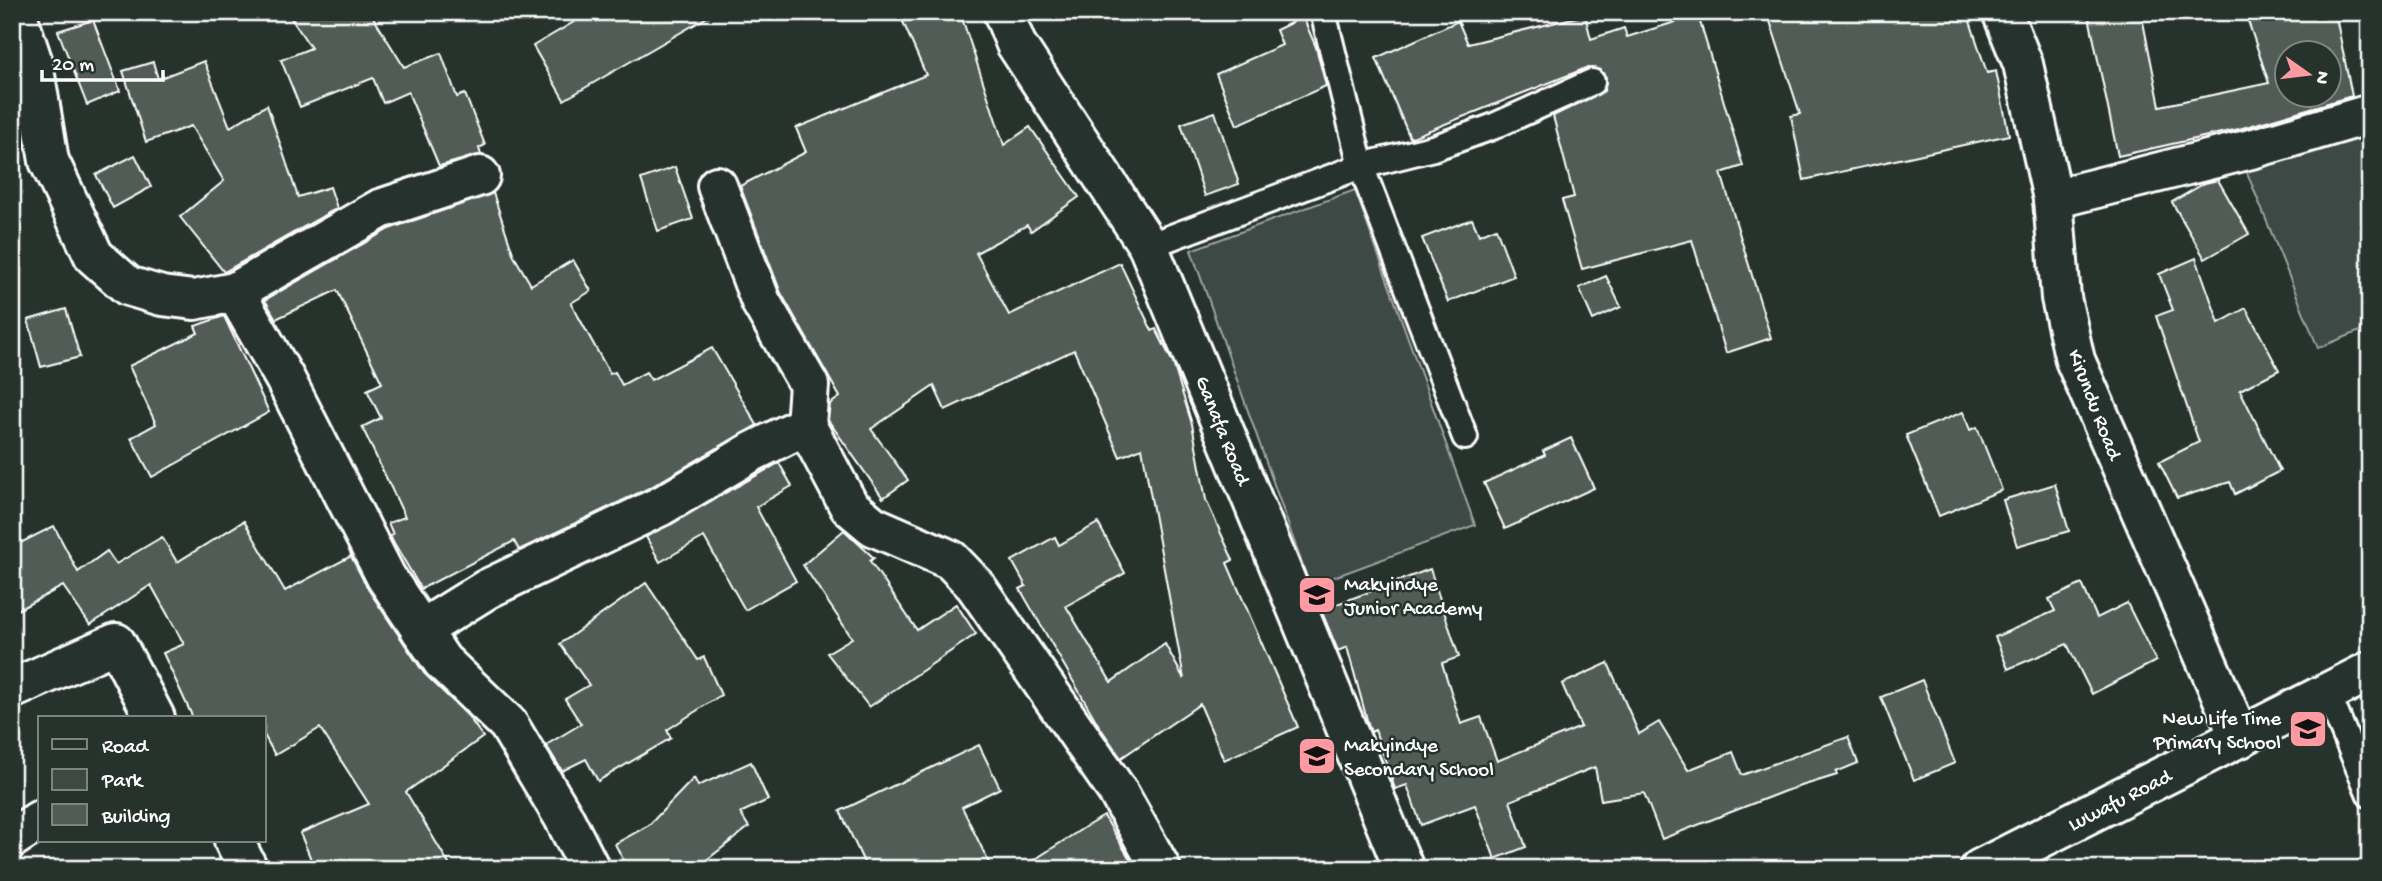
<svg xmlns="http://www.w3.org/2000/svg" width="2382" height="881" font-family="'Gochi Hand',sans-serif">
<rect width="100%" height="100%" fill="#26332d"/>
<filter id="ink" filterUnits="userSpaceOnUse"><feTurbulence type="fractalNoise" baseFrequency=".0143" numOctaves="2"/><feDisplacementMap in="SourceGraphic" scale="14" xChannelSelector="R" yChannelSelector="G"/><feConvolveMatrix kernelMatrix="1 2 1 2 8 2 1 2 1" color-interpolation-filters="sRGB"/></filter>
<g filter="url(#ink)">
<g fill="#3e4944" stroke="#9ea4a2" stroke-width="2">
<polygon points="2351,136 2370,142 2370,327 2318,348 2246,170"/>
<polygon points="1355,190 1475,525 1310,586 1191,250"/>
</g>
<g fill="#515c57" stroke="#fff" stroke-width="2" fill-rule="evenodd">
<polygon points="287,12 370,12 404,67 441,53 457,97 465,94 485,145 479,148 481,155 439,166 408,92 383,103 373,78 300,107 281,60 311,48"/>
<polygon points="591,12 716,12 564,100 533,46"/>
<polygon points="924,12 960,12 1004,145 1030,127 1079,197 1031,231 1027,225 976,253 1009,315 1120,263 1152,331 1156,329 1173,363 1192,424 1206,500 1233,560 1227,563 1298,727 1224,760 1200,704 1121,758 1099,726 1020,589 1026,586 1012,561 1055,537 1059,545 1098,523 1125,573 1066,606 1111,682 1165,644 1184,679 1142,448 1120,457 1074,350 945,410 934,386 871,429 908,480 883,498 828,420 830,404 840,397 781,293 740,186 806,152 796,128 926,75 903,22"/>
<polygon points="1767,12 1967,12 1987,73 1996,71 2009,135 1804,180 1791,116 1800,114"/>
<path d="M2088,12H2141L2160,106L2269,83L2245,12H2335L2352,96L2239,129L2118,156ZM2287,52H2329V94H2287Z"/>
<polygon points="1585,15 1591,39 1624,28 1627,37 1698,15 1743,166 1721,173 1771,338 1726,353 1692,240 1582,269 1562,200 1574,197 1553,116 1604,91 1606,77 1600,70 1586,68 1410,138 1376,58 1458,21 1468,44"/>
<polygon points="1303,17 1316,47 1326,86 1237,125 1216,74 1282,45 1276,30"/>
<polygon points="93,20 120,91 87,105 58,31"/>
<polygon points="204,61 230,127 267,105 298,197 330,187 337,208 224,272 180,217 224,181 191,126 146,142 123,71 153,62 158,79"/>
<polygon points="1215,112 1239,184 1205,196 1181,124"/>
<polygon points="135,155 151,187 113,208 96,175"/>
<polygon points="675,167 693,219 658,231 641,179"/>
<polygon points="2218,180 2249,234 2205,259 2172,202 2205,183"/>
<polygon points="493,193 514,256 531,285 573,260 591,291 571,303 610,374 615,372 622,385 646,372 651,380 712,348 757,425 651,487 519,550 514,541 421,589 390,536 393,534 388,523 405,517 362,427 381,418 367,390 382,383 337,290 276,319 265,300 389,229"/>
<polygon points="1472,219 1479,235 1496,228 1514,276 1448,302 1422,238"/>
<polygon points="2196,258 2219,323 2246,308 2279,370 2240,390 2280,471 2235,494 2230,482 2177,498 2159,462 2199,442 2156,316 2173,310 2159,274"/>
<polygon points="1606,276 1621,307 1593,320 1579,288"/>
<polygon points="66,309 80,357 41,367 28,320"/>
<polygon points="224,316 269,412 152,477 131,438 156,424 129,366 198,333 195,326"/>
<polygon points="1963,412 1970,430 1977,427 2002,490 1939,516 1906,435"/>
<polygon points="1571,438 1594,488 1505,529 1484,483 1545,455 1543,451"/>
<polygon points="779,463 792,486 756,507 796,581 745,610 704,537 660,562 646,537"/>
<polygon points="2055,484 2069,531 2017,546 2003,500"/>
<polygon points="244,521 285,591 351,556 368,589 424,673 468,716 483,737 406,792 452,869 315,869 300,833 369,804 320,728 275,755 264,735 264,718 193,718 163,653 184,644 151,585 90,625 63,586 12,613 12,547 54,526 78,572 107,551 116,564 162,537 177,562"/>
<polygon points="844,530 874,558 870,561 917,630 956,604 976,634 869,707 827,653 852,638 803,565"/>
<polygon points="1430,569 1459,657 1442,663 1461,724 1481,717 1497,761 1581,727 1562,684 1608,663 1639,734 1659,722 1688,770 1733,752 1742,775 1848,737 1858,763 1836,772 1837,775 1785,791 1662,839 1644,793 1601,800 1595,767 1510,801 1526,847 1495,859 1475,805 1421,825 1407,785 1395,789 1375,730 1371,732 1369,727 1347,647 1338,651 1321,610"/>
<polygon points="646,583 698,660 704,657 721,695 667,730 671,738 598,781 586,759 562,771 546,745 581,724 565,699 589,685 560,644"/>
<polygon points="2082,584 2097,618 2127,603 2156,661 2092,694 2067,644 2008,669 1995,637 2055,611 2049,599"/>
<polygon points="1922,680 1955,763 1914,780 1881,697"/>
<polygon points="979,745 1000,788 962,807 992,869 867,869 840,811"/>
<polygon points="751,762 768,800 740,813 749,827 695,869 628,869 615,844 649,825 694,778 698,786"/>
<polygon points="1104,816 1136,869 1020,869 1085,827"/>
</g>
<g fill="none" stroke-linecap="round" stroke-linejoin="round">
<g stroke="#fff" stroke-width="30">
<g id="lane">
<polyline points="1323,12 1361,166 1465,437"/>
<polyline points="1148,246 1361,166 1433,148 1492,127 1592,82"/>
<polyline points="2327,692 2370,795"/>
</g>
</g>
<g stroke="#fff" stroke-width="44">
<g id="street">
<polyline points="16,12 33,63 49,161 94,256 128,286 162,296 194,300 235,292 285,379 386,577 442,661 508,724 563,816 590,869"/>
<polyline points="1003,12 1016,44 1148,246 1404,869"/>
<polyline points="2002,12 2023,64 2053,199 2061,298 2075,360 2240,738"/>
<polyline points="717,186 761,302 809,385 806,425 849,506 873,526 951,560 975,585 1118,792 1161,869"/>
<polyline points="2053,199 2255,148 2370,114"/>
<polyline points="235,292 380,209 480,176"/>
<polyline points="421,630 487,589 661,506 752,452 806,425"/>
<polyline points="12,689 116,643 155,718"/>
<polyline points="12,838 40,820"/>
<polyline points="234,841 248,869"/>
</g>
</g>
<g stroke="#fff" stroke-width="44">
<polyline id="secondary" points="1980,869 2370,671"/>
</g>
<use href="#lane" stroke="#26332d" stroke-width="24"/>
<use href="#street" stroke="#26332d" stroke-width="38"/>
<use href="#secondary" stroke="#26332d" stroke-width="38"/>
</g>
</g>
<defs>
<g id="school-square" transform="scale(2.0125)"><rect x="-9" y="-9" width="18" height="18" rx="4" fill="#ff9aa2" stroke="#26332d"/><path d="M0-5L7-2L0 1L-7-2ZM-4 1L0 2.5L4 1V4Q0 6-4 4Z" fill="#111"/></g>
</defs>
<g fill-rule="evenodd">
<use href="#school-square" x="1317" y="595"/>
<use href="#school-square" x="2308" y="729"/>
<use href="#school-square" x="1317" y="756"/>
</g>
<g text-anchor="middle" stroke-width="5" stroke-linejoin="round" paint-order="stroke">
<g font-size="21" fill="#fff" stroke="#26332d">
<text transform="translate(2096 404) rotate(69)" y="7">Kirundu Road</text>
<text transform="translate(1224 430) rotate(68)" y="7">Ganafa Road</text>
<text transform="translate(2119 799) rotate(-27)" y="7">Luwafu Road</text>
</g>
<g font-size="21" fill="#fff" stroke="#26332d" text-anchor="start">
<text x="1344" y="590">Makyindye<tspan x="1344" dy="24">Junior Academy</tspan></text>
<text x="2281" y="724" text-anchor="end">New Life Time<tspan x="2281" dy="24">Primary School</tspan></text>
<text x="1344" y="751">Makyindye<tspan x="1344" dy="24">Secondary School</tspan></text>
</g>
</g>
<rect width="2382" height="881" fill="none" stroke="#26332d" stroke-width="42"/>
<rect x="21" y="21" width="2340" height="839" fill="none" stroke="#fff" stroke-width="2.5" filter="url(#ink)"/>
<rect x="38" y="716" width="228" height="126" fill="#26332d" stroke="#7d8581" stroke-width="2"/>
<rect x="52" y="739" width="35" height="10" fill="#26332d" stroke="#7d8581" stroke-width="2"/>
<text x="102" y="752" font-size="21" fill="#ffffff">Road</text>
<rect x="52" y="769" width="35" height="21" fill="#3e4944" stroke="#7d8581" stroke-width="2"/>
<text x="102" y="786" font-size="21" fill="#ffffff">Park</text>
<rect x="52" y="804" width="35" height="21" fill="#515c57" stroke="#7d8581" stroke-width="2"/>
<text x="102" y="822" font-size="21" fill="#ffffff">Building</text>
<g transform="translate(2308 74) rotate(104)"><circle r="33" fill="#26332d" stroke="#7d8581" stroke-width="2"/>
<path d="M0-5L12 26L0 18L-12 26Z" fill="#ff9aa2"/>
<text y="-10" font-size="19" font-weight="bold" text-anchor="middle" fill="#ffffff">N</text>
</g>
<path d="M42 70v10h121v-10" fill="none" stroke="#ffffff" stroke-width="3.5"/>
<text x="52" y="70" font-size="21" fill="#ffffff" stroke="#26332d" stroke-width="5" paint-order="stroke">20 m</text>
</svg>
